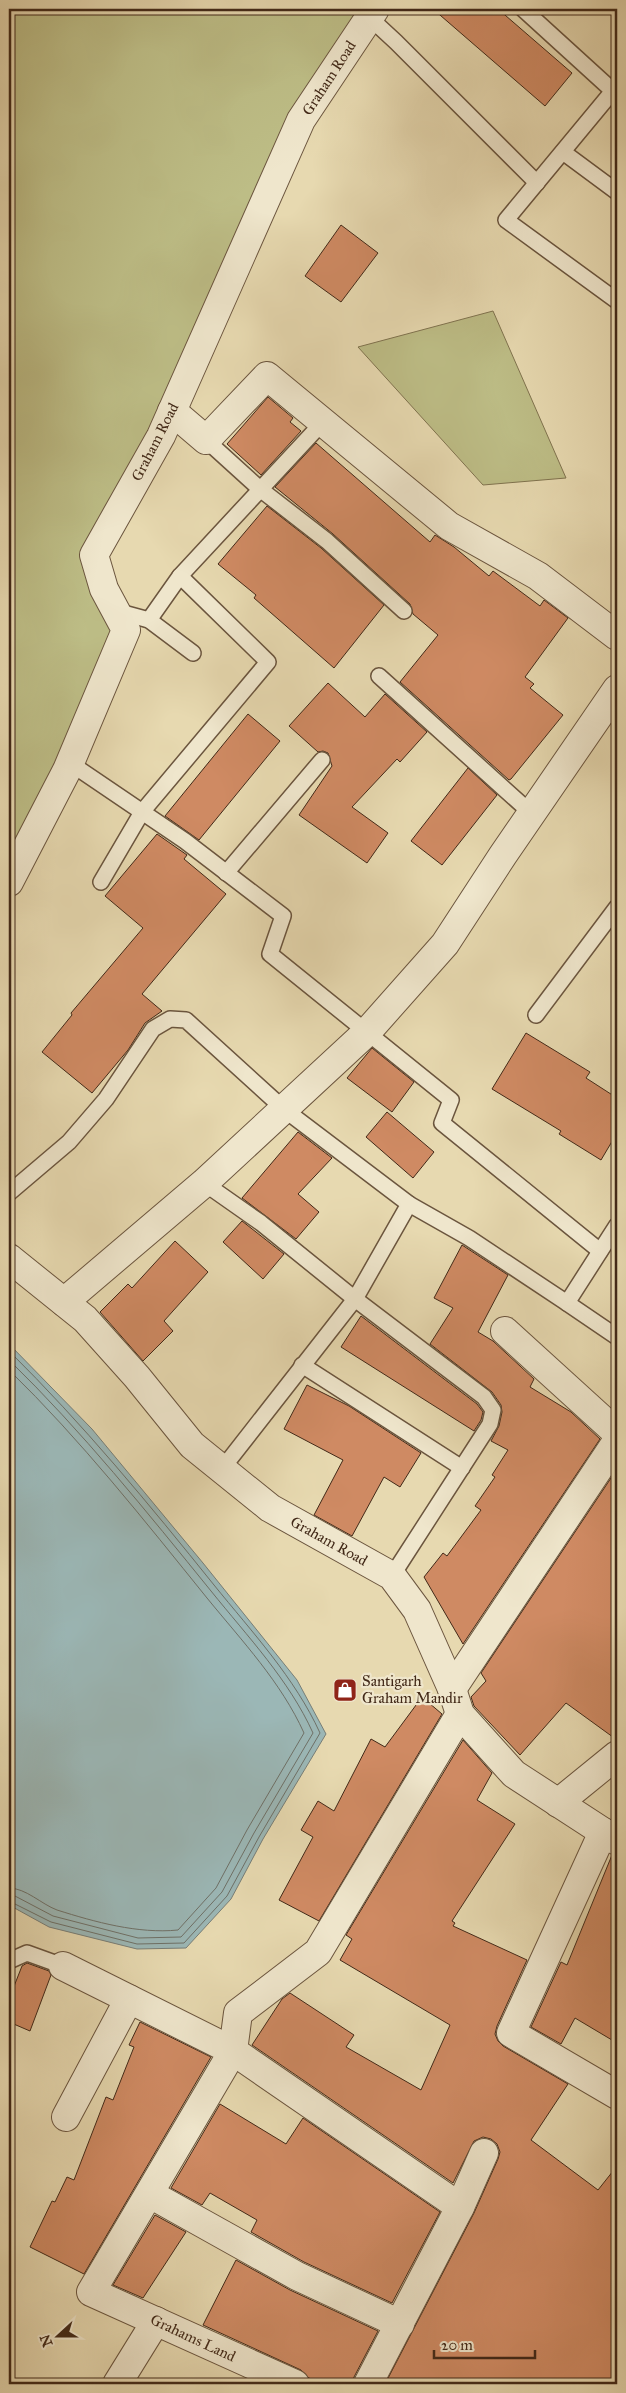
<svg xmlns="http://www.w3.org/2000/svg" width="626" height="2393" font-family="'IM FELL Great Primer',serif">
<rect width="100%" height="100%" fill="#e7d9b0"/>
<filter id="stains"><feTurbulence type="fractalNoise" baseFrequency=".004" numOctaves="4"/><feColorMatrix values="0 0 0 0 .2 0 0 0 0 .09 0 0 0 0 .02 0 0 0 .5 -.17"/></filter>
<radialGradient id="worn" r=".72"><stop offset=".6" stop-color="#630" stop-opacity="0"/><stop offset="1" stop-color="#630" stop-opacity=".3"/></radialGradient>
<g fill="#bdbd86" stroke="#80734f">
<polygon points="9,9 373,9 84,552 119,628 9,869"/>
<polygon points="493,311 566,478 483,485 358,347"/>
</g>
<polygon fill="#9bb7b6" stroke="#777e77" points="9,1344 92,1429 203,1563 297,1680 326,1734 263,1839 231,1899 186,1948 137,1949 49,1927 9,1905"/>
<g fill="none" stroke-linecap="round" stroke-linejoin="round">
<g stroke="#6e7067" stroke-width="1">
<path d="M9,1351C83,1424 149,1504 214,1585C252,1632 295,1678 320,1733L259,1837L227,1896L184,1943L137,1944L51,1922L9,1901"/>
<path d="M9,1360C82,1431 147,1512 211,1591C248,1637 289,1680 313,1733L254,1833L222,1892L181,1937L138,1938L53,1916L15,1896L9,1895"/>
<path d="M9,1370C81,1440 144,1520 207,1598C242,1641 281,1682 304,1733L247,1830L216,1888L178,1930C138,1934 95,1922 57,1910C41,1904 26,1888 9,1888"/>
</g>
</g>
<g fill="#cf8a63" stroke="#422918">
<polygon points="433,9 498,9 572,73 545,106"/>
<polygon points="341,225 378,253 341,302 305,276"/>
<polygon points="268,397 293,418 290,422 301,431 261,475 227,444"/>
<polygon points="316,443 430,542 435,535 454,547 489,576 493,571 540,606 544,600 568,618 525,677 534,684 530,688 563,715 511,779 509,780 400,682 438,635 413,614 410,604 333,534 275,487"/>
<polygon points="267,506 321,548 384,605 334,668 254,598 256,595 218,564"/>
<polygon points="328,683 365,717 385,694 427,732 400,762 397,759 352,807 388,833 367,863 299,815 332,766 328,753 323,751 318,752 289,726"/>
<polygon points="248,714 280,741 199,840 165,816"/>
<polygon points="468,768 497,795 442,865 411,841"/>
<polygon points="157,834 187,855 184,859 226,894 142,994 162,1011 145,1023 128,1050 92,1093 42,1052 72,1015 71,1013 143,928 105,896"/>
<polygon points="526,1033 590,1072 586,1078 617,1098 617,1133 601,1160 559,1134 561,1131 492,1089"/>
<polygon points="372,1048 414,1082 392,1112 347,1078"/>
<polygon points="387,1112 434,1152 413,1178 366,1137"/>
<polygon points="298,1132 332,1158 298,1194 319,1212 296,1239 242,1198"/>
<polygon points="242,1221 284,1254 263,1279 223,1242"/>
<polygon points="175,1241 208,1272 164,1321 173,1331 143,1361 100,1312 128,1284 132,1288"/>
<polygon points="462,1245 508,1275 478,1332 493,1341 534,1379 530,1387 571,1412 600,1439 463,1644 424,1577 443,1553 447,1556 481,1510 475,1506 495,1477 492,1475 508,1450 491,1441 499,1426 502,1412 501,1405 492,1392 430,1344 453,1308 434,1298"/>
<polygon points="361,1316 477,1404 483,1412 481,1420 474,1431 341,1347"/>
<polygon points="307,1385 349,1406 421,1453 400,1487 384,1477 352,1536 314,1515 343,1460 284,1429"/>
<polygon points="617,1469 617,1740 566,1703 520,1755 474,1706 471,1697 486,1681 481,1673"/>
<polygon points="422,1697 442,1714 319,1921 279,1900 313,1837 301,1830 318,1801 334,1811 371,1739 385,1747"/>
<polygon points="463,1740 492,1773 477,1800 515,1824 452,1921 455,1923 453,1926 527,1960 497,2026 495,2034 498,2041 503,2046 568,2084 531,2140 598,2190 617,2166 617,2384 385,2384 474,2213 498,2159 500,2152 497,2144 491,2139 483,2137 474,2141 453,2183 252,2045 282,1999 290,1993 354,2035 346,2047 421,2090 450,2025 340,1960 352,1939 346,1935"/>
<polygon points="612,1855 617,1856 617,2043 575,2018 561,2044 531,2027 561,1962 567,1965"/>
<polygon points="27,1963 49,1971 51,1975 30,2031 9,2022 9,1999 22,1966"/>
<polygon points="140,2022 211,2057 84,2274 30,2247 52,2201 55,2202 67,2177 74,2180 106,2097 113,2100 134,2047 129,2045"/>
<polygon points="220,2104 286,2144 303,2118 440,2212 392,2303 304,2262 251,2232 257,2220 210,2193 202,2205 171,2188"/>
<polygon points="155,2215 186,2232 143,2298 113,2285"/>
<polygon points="236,2260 290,2290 378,2331 354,2377 352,2384 324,2384 309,2378 301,2370 203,2325"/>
</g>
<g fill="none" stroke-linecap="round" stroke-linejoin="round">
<g stroke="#6b553e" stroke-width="18">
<g id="service">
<polyline points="523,9 613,91"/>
<polyline points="369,17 396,42 537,183"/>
<polyline points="617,86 506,220 617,301"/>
<polyline points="563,152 617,192"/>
<polyline points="206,440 260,489 327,541 404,611"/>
<polyline points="116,611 149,620 193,653"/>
<polyline points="149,620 180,576 323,422"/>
<polyline points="379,676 531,813"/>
<polyline points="70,763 185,841 283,916 270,954 451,1100 442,1123 600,1251"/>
<polyline points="226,873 322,760"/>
<polyline points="101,882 142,812 268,662 180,576"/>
<polyline points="536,1015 617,907"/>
<polyline points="204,1183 261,1223 355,1299 484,1397 493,1410 490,1424 392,1576"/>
<polyline points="9,1193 69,1142 106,1099 153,1029 170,1019 186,1020 285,1110 409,1204 355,1299 222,1469"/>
<polyline points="409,1204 469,1238 567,1303 617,1225"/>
<polyline points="567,1303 617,1337"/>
<polyline points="302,1365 462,1468"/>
<polyline points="9,1961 27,1953 63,1966"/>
</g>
</g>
<g stroke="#6b553e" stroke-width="30">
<g id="minor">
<polyline points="172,411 206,440 267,376 449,526 538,576 617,636"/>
<polyline points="64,1302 204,1183 367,1032 445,944 503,855 617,689"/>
<polyline points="505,1331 617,1433"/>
<polyline points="452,1689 617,1441"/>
<polyline points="460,1714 318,1952 238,2013 233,2051 460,2207"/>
<polyline points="558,1803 617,1755"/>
<polyline points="603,1832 511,2033 617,2095"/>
<polyline points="63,1966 233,2051 91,2292 295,2384"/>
<polyline points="66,2117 129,1999"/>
<polyline points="150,2194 297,2276 400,2324"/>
<polyline points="117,2384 156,2321"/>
<polyline points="368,2384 460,2207 484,2153"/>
</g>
</g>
<g stroke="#6b553e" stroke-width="30">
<g id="tertiary">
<polyline points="9,882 67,770 126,630 104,589 94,555 161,436 301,120 375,9"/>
<polyline points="9,1258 85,1319 137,1377 192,1445 270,1508 392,1576 417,1610 452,1689 460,1714 514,1774 617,1841"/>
</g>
</g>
<use href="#service" stroke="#efe6cc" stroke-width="15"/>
<use href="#minor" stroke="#efe6cc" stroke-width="28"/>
<use href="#tertiary" stroke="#efe6cc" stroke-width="28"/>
</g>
<defs>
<g id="shop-square" transform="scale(1.25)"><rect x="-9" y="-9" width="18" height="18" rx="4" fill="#8f2418" stroke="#efe6cc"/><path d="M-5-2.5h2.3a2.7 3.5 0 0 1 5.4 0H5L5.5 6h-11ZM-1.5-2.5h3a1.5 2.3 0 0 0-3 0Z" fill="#fff"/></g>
</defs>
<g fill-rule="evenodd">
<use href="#shop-square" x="345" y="1690"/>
</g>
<g text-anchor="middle" stroke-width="4.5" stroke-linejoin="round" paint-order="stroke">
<g font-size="15" fill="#422918" stroke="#efe6cc">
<text transform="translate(329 78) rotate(-57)" y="5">Graham Road</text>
<text transform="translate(155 442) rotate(-63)" y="5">Graham Road</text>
<text transform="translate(329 1541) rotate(29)" y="5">Graham Road</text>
<text transform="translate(193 2338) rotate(25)" y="5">Grahams Land</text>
</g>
<g font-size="15" fill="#422918" stroke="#efe6cc" text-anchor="start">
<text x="362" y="1686">Santigarh<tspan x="362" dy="17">Graham Mandir</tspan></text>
</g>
</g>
<rect width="626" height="2393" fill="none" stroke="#e7d9b0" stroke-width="30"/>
<rect x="10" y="10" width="606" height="2373" fill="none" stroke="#422918" stroke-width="2.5"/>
<rect x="15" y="15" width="596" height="2363" fill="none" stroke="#422918"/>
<g transform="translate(58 2336) rotate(249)" stroke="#efe6cc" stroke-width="4" paint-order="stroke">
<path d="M0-4L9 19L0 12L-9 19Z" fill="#422918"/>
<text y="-8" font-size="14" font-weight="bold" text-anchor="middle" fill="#422918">N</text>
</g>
<path d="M434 2350v8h101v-8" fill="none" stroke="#422918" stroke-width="2.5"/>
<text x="441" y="2350" font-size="15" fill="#422918" stroke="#efe6cc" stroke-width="4" paint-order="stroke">20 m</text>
<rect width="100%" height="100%" filter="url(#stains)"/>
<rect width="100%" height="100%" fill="url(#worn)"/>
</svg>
